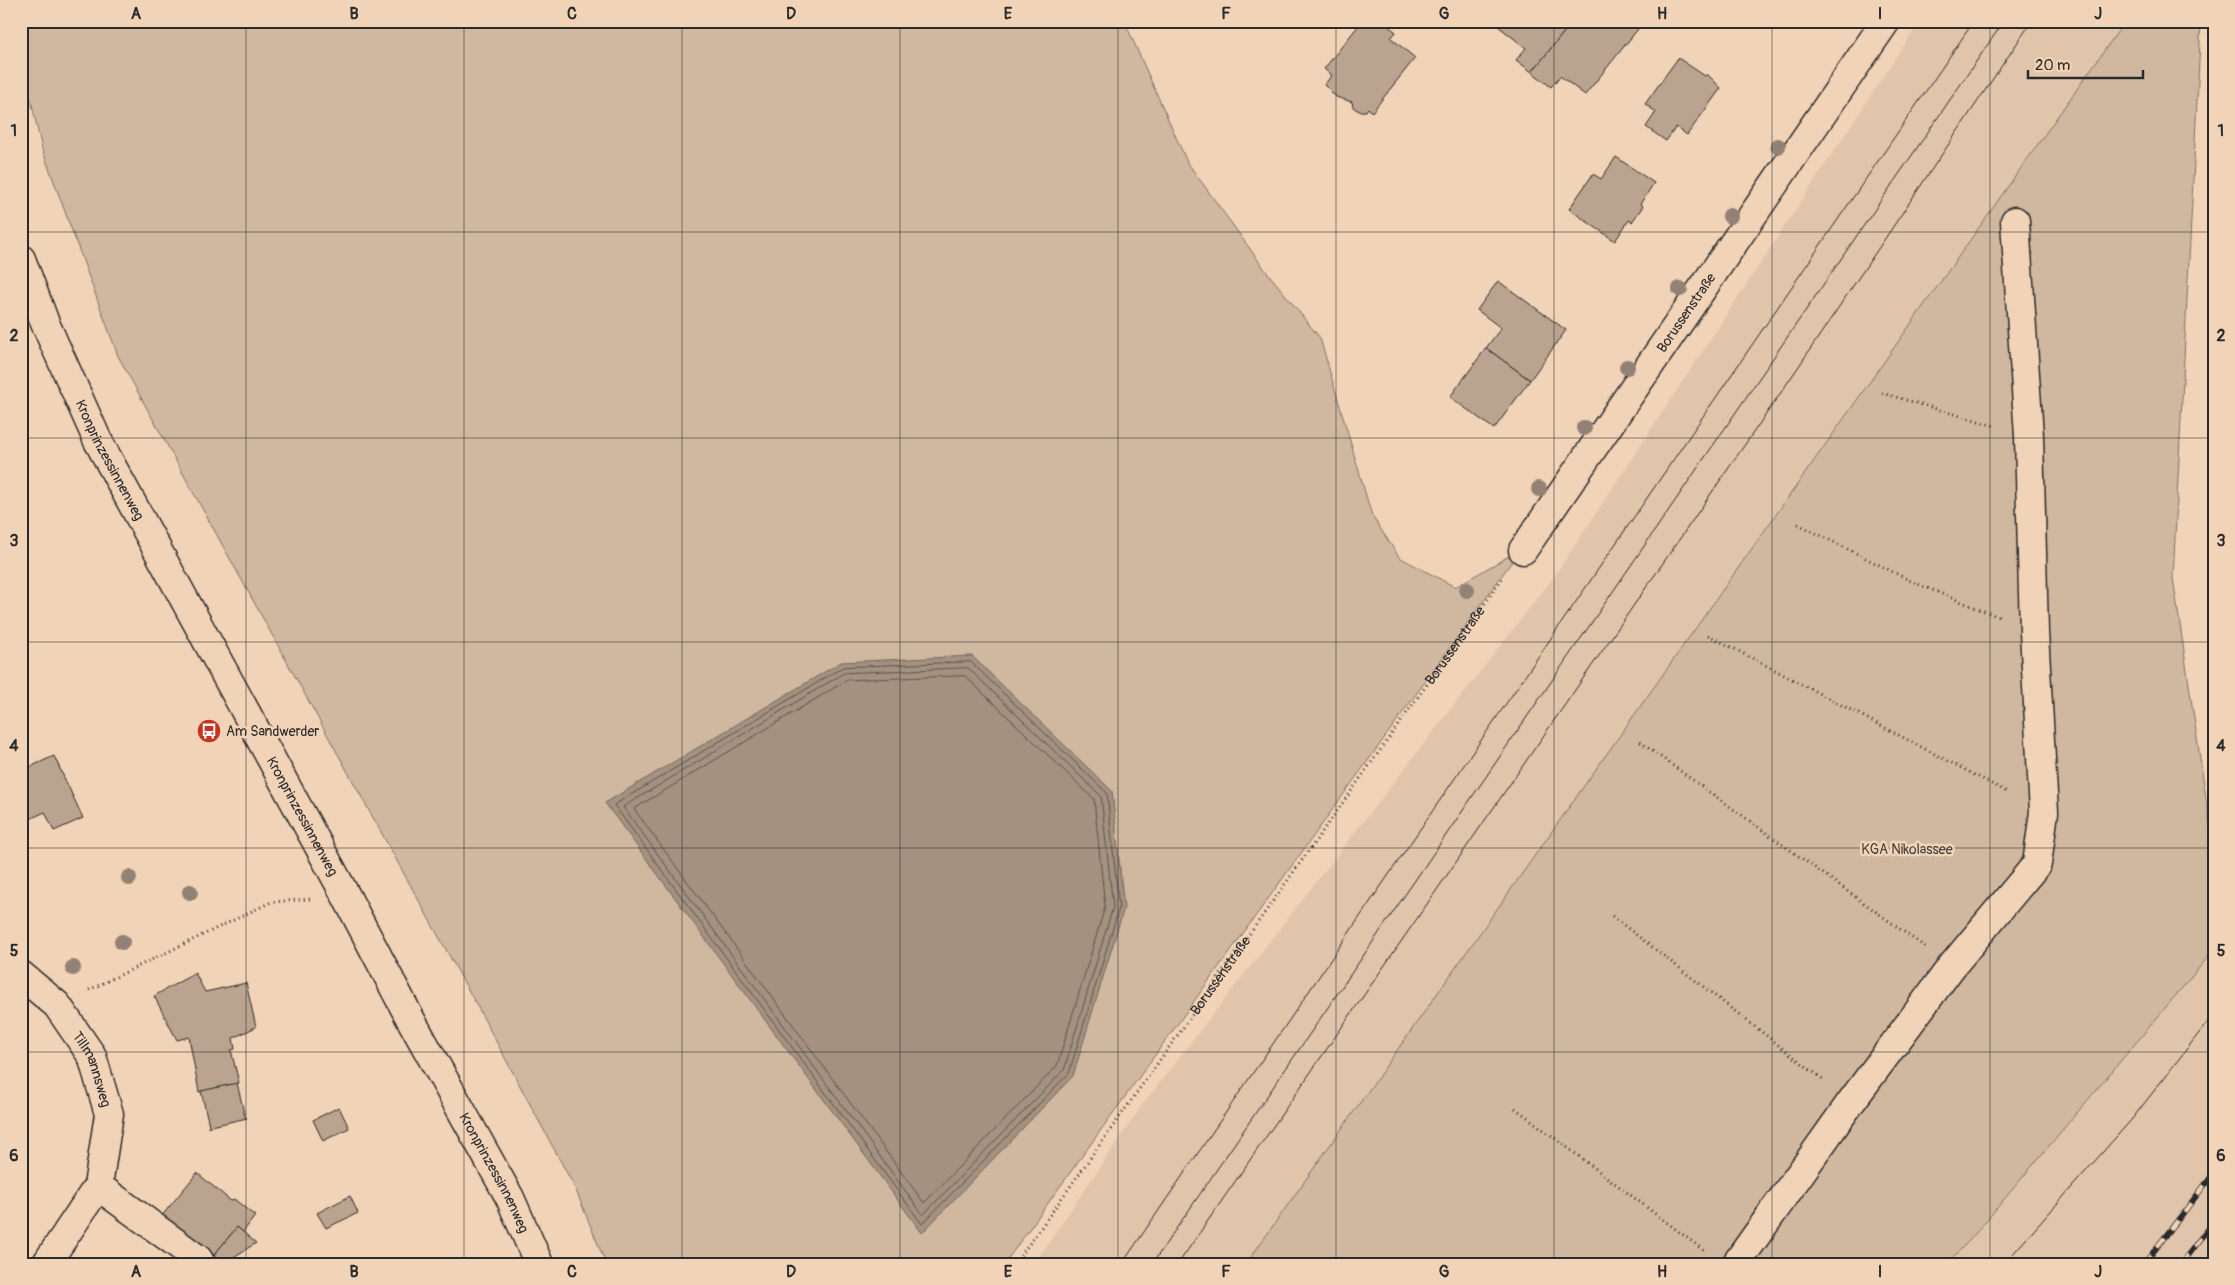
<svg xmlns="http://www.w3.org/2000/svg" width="2235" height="1285" font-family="Pangolin,sans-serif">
<rect width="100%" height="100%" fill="#f1d3b7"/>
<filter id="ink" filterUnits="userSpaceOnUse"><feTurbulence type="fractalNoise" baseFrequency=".02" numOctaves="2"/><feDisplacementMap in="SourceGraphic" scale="10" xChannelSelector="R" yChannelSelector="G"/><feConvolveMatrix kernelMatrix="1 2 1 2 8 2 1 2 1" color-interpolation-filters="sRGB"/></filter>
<g filter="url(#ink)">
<g fill="#e0c5ab">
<polygon points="1920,21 2125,21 1246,1264 1034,1264 1143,1104 1554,577"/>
<polygon points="2214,950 2214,1264 1946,1264 1969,1241"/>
</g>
<g fill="#d0b8a0" stroke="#7e7266">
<polygon points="21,21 1119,21 1128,29 1187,162 1263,267 1320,338 1372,516 1399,557 1455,587 1521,549 1004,1264 606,1264 575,1188 476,1004 118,356 42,149 21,56"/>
<polygon points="2125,21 2201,21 2173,578 2214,851 2214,950 1969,1241 1946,1264 1246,1264"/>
</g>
<polygon fill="#a49180" stroke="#74685e" points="972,656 1112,791 1124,908 1073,1076 922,1233 605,803 841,662"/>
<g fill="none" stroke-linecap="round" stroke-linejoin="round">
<g stroke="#5b544d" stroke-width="1">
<polygon points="971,662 1107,793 1119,908 1069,1073 922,1224 614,805 843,667"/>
<polygon points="968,668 1101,796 1113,907 1064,1070 923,1215 623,807 844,673"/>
<polygon points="965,676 1094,799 1105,907 1057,1066 924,1203 634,809 847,680"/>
</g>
</g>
<g fill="#baa490" stroke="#2b2b2b">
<polygon points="1362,21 1382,21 1396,32 1391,38 1415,58 1372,112 1368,108 1366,111 1359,111 1353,107 1352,102 1336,97 1324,85 1332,75 1324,69"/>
<polygon points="1501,21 1573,21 1532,72 1516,60 1526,48 1498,26"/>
<polygon points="1573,21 1628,21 1638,29 1585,95 1560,76 1551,87 1532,72"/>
<polygon points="1678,58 1705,76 1707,74 1721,88 1687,135 1676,127 1666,141 1646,127 1656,112 1645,104"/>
<polygon points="1616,157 1654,183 1640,204 1643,206 1632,222 1629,220 1615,241 1569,209 1593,174 1601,179"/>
<polygon points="1498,281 1566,330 1530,380 1486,348 1501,328 1477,310"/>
<polygon points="1486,348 1530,380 1494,429 1450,397"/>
<polygon points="54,756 83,818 54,831 45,812 21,823 21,771"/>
<polygon points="195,973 205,992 246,983 256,1027 233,1038 235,1049 231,1050 239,1083 199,1092 189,1037 177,1040 154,996"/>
<polygon points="237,1083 245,1117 247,1118 207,1127 209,1125 201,1091"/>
<polygon points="339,1107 349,1128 323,1141 313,1120"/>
<polygon points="197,1173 231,1201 234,1199 255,1216 243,1232 237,1227 214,1255 200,1242 195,1248 160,1218"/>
<polygon points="350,1196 358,1213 326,1228 317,1213"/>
<polygon points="237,1227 256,1243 224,1263 214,1255"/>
</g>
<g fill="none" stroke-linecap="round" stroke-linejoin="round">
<g stroke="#2b2b2b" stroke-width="31">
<g id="minor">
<path id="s2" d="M1523,550L1886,21"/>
<path id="s3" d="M21,975L57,1005L92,1056L109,1114L98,1186L46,1264"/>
<polyline points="98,1186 198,1259 201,1264"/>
<polyline points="1736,1264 1851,1102 1952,966 2037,864 2044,812 2034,632 2029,436 2015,221"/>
</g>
</g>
<g stroke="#2b2b2b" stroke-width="31">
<g id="major">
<path id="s4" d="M21,259L45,323L97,439L346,896L411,1020L510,1198L539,1264"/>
</g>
</g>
<g stroke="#2b2b2b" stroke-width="3" stroke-dasharray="1 4" stroke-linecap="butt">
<polyline points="1828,21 1840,30"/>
<polyline points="1882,393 1995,426"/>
<polyline points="1798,524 1915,583 1999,617"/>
<polyline points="1708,635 2009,793"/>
<polyline points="1640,742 1925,947"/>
<polyline points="1612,916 1825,1081"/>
<polyline points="89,990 271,902 310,899"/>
<polyline points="1515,1108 1706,1252"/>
<path id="s1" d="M1015,1264L1504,576"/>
</g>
<use href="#minor" stroke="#f1d3b7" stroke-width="28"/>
<use href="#major" stroke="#f1d3b7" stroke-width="28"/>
<g stroke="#2b2b2b" stroke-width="1">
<polyline points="1122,1264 1974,21"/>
<polyline points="1152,1264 2004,21"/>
<polyline points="1178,1264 1782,391 2032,21"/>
<polyline points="2004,1264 2132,1119 2214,1014"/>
</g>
<g stroke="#2b2b2b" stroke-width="5.5">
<g id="rail">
<polyline points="2144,1264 2214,1173"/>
<polyline points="2181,1264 2214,1220"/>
</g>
</g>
<use href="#rail" stroke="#f1d3b7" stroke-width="4" stroke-dasharray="11" stroke-linecap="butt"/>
</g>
<g fill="#928274">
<circle cx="1778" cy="146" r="8"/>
<circle cx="1730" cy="216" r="8"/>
<circle cx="1680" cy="289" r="8"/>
<circle cx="1627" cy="367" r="8"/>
<circle cx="1584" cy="428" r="8"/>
<circle cx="1539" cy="489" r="8"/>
<circle cx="1467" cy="590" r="8"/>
<circle cx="129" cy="878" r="8"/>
<circle cx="190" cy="892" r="8"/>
<circle cx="122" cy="942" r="8"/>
<circle cx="73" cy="968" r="8"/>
</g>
</g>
<path fill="none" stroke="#2b2b2b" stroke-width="1" stroke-opacity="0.55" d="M246,21V1264M464,21V1264M682,21V1264M900,21V1264M1118,21V1264M1336,21V1264M1554,21V1264M1772,21V1264M1990,21V1264M21,232H2214M21,438H2214M21,642H2214M21,848H2214M21,1052H2214"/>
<defs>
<g id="bus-disc" transform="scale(1.25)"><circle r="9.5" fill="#c8321e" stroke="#f1d3b7"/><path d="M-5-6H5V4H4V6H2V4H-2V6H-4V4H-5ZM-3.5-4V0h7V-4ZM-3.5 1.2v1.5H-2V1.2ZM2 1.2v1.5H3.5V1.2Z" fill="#fff"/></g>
</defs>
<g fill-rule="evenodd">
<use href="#bus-disc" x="209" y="731"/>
</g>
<g text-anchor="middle" stroke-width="5" stroke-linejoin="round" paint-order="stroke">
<g font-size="14" fill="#2b2b2b" stroke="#f1d3b7">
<text dy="5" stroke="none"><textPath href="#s2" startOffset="288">Borussenstraße</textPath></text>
<text dy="5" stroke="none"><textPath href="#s4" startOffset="220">Kronprinzessinnenweg</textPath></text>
<text dy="5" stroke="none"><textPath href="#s1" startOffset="759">Borussenstraße</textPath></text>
<text dy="5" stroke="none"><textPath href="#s4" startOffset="625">Kronprinzessinnenweg</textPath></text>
<text dy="5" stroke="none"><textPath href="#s1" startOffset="354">Borussenstraße</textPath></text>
<text dy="5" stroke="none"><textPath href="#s3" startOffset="121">Tillmannsweg</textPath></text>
<text dy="5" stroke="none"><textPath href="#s4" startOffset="1030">Kronprinzessinnenweg</textPath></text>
</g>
<g font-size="14" fill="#2b2b2b" stroke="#f1d3b7" text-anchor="start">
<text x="226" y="736">Am Sandwerder</text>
</g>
<g font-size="14" fill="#44403d" stroke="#f1d3b7">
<text x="1907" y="854">KGA Nikolassee</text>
</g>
</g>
<rect width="2235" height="1285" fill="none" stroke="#f1d3b7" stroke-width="55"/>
<path d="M2028 70v8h115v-8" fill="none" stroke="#2b2b2b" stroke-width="2.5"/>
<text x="2035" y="70" font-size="15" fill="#2b2b2b" stroke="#f1d3b7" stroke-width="4" paint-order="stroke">20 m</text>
<rect x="28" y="28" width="2180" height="1230" fill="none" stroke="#2b2b2b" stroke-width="2"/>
<g font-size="16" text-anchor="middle" font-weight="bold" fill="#2b2b2b">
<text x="136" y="19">A</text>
<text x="354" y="19">B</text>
<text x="572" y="19">C</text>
<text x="791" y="19">D</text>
<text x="1008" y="19">E</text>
<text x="1226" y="19">F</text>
<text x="1444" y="19">G</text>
<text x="1662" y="19">H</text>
<text x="1880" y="19">I</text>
<text x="2098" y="19">J</text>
<text x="14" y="136">1</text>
<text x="2221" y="136">1</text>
<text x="14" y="341">2</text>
<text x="2221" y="341">2</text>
<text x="14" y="546">3</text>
<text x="2221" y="546">3</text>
<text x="14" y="751">4</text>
<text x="2221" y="751">4</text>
<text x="14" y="956">5</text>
<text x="2221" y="956">5</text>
<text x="14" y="1161">6</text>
<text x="2221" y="1161">6</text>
<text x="136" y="1277">A</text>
<text x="354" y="1277">B</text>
<text x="572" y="1277">C</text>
<text x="791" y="1277">D</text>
<text x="1008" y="1277">E</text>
<text x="1226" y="1277">F</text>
<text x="1444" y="1277">G</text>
<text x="1662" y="1277">H</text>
<text x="1880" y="1277">I</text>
<text x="2098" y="1277">J</text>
</g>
</svg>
